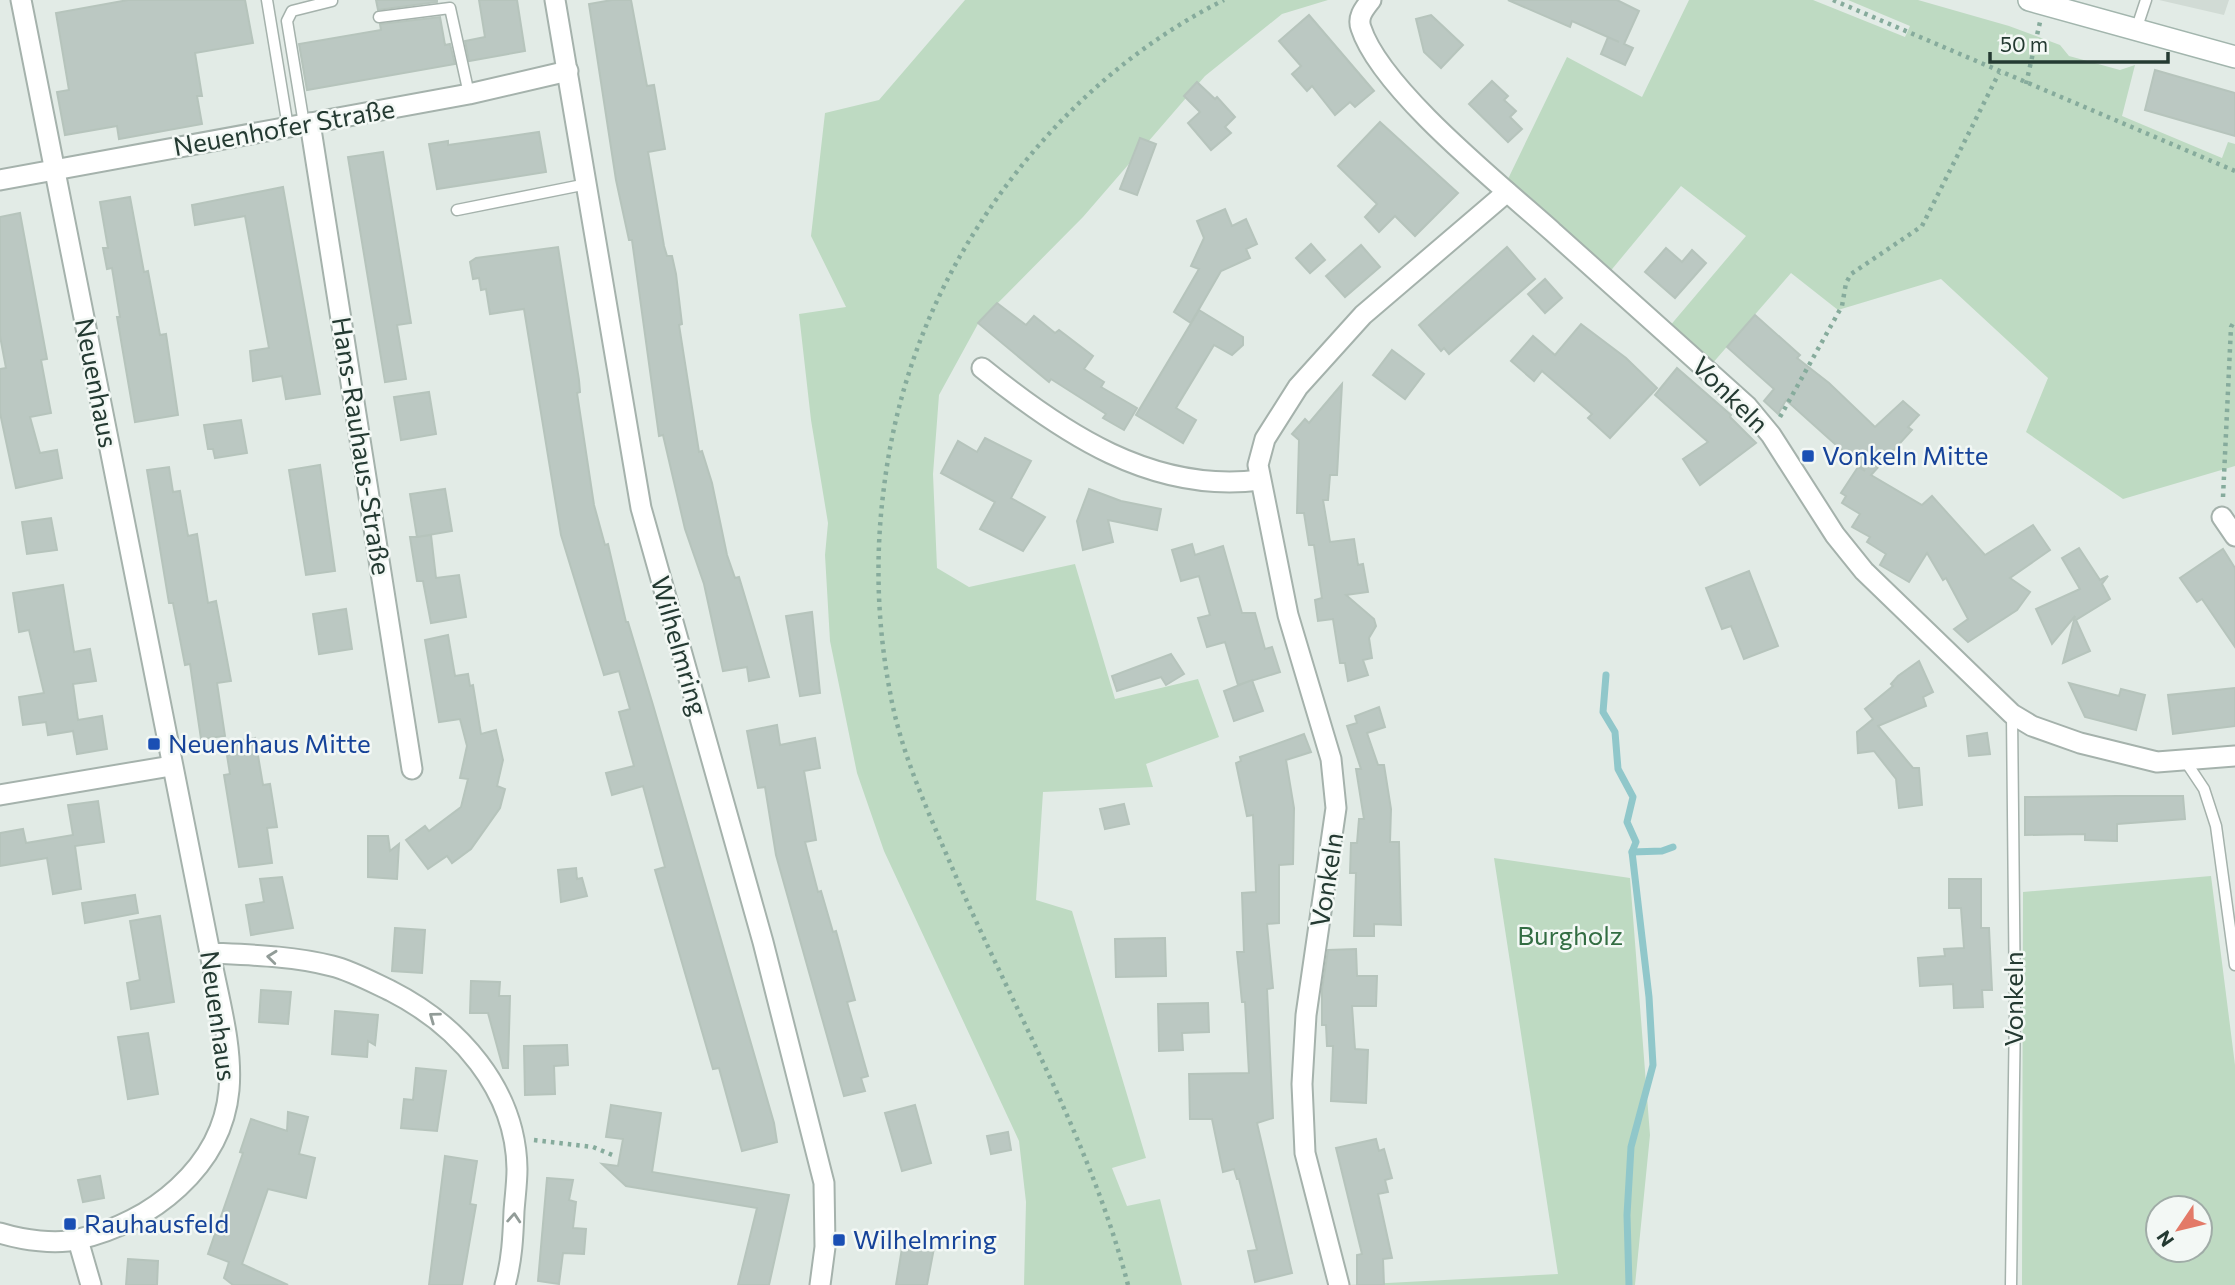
<svg xmlns="http://www.w3.org/2000/svg" width="2235" height="1285" font-family="Commissioner,sans-serif">
<rect width="100%" height="100%" fill="#e2ebe6"/>
<polygon fill="#d1dbd5" points="2159,0 2229,0 2224,15"/>
<g fill="#bedac2" fill-rule="evenodd">
<polygon points="965,0 1328,0 1282,14 1205,76 1083,217 979,322 939,395 933,474 937,568 969,587 1075,564 1115,699 1198,679 1219,737 1146,764 1153,787 1043,792 1036,900 1072,911 1146,1158 1112,1168 1127,1206 1160,1199 1182,1285 1024,1285 1026,1202 1019,1141 884,851 857,773 830,641 825,555 828,523 811,420 799,314 846,307 811,236 825,113 879,100"/>
<polygon points="1689,0 1813,0 1905,37 1910,26 1848,0 1918,0 2009,26 2060,45 2069,56 2120,70 2135,65 2122,116 2222,158 2228,142 2235,144 2235,466 2123,499 2026,432 2048,378 1941,279 1838,310 1791,273 1711,365 1669,327 1746,236 1681,186 1608,274 1507,181 1567,57 1642,97"/>
<polygon points="1494,858 1630,878 1650,1135 1635,1285 1349,1285 1558,1274"/>
<path d="M2211,876L2235,1065V1285H2022L2023,892ZM2158,1208H2200V1250H2158Z"/>
</g>
<g fill="none" stroke-linecap="round" stroke-linejoin="round">
<g stroke="#90c7ca" stroke-width="7">
<polyline points="1606,675 1603,712 1615,732 1618,769 1633,797 1627,822 1636,842 1632,852 1649,997 1653,1065 1631,1147 1627,1215 1629,1285"/>
<polyline points="1632,852 1662,851 1673,847"/>
</g>
</g>
<g fill="#bbc8c2" stroke="#b6c4bc" stroke-width="2">
<polygon points="128,0 245,0 253,43 195,53 202,96 197,96 202,124 119,139 117,126 65,135 57,92 69,90 56,13"/>
<polygon points="376,0 437,0 437,2 378,10"/>
<polygon points="479,0 517,0 525,51 469,61 465,41 485,37"/>
<polygon points="612,0 631,0 647,86 654,85 665,149 648,152 664,246 667,256 672,256 676,274 682,324 679,325 699,452 702,451 712,483 727,555 735,578 739,577 769,677 749,681 747,667 723,671 704,584 685,529 663,435 659,436 632,240 629,240 616,180 589,4"/>
<polygon points="1508,0 1617,0 1639,11 1624,44 1633,48 1625,65 1601,54 1608,37 1619,42 1572,21 1570,27"/>
<polygon points="1309,15 1374,91 1355,107 1350,102 1335,115 1312,86 1307,91 1292,74 1301,66 1279,41"/>
<polygon points="1431,15 1463,45 1441,68 1424,52 1416,19"/>
<polygon points="440,17 445,45 450,44 455,64 307,90 299,44 381,30 380,24"/>
<polygon points="2155,70 2235,93 2235,136 2145,110"/>
<polygon points="1492,81 1508,96 1504,100 1516,111 1510,117 1522,129 1508,142 1469,104"/>
<polygon points="1197,82 1215,99 1217,97 1235,117 1225,127 1231,133 1211,150 1188,123 1200,112 1184,96"/>
<polygon points="1380,122 1458,193 1415,236 1395,216 1379,232 1365,217 1377,204 1338,166"/>
<polygon points="539,132 546,172 437,189 429,144 448,141 448,145"/>
<polygon points="1140,138 1156,144 1137,195 1120,189"/>
<polygon points="383,152 411,323 397,325 406,379 385,382 348,157"/>
<polygon points="283,187 320,394 286,399 282,376 253,381 250,351 269,348 245,216 195,225 192,205"/>
<polygon points="130,197 144,272 148,271 160,335 166,334 178,415 135,422 117,317 120,317 112,268 107,269 103,248 108,248 100,202"/>
<polygon points="1225,209 1232,226 1246,219 1257,244 1246,249 1250,258 1221,271 1191,323 1174,312 1199,269 1191,266 1204,238 1197,221"/>
<polygon points="20,213 47,359 41,360 51,413 30,417 40,453 57,450 62,478 16,488 0,413 0,369 6,368 0,336 0,217"/>
<polygon points="1311,244 1325,260 1310,273 1296,258"/>
<polygon points="1361,245 1380,267 1345,297 1326,276"/>
<polygon points="558,247 579,380 580,392 577,393 594,505 605,545 608,544 626,622 628,622 653,705 774,1123 777,1142 742,1151 719,1068 713,1069 655,870 665,867 643,786 612,795 606,773 634,766 619,712 630,709 619,671 604,675 561,535 524,309 490,314 486,289 481,290 479,278 473,279 470,262 476,258"/>
<polygon points="1507,247 1535,279 1449,354 1444,348 1441,351 1419,325"/>
<polygon points="1666,248 1682,262 1692,250 1706,263 1675,298 1645,272"/>
<polygon points="1545,279 1562,298 1545,313 1528,294"/>
<polygon points="997,303 1026,325 1034,316 1055,333 1059,330 1093,356 1084,369 1104,382 1101,387 1137,408 1124,430 1103,418 1106,414 1051,379 1049,382 978,323"/>
<polygon points="1199,310 1243,337 1243,345 1232,355 1214,345 1176,408 1196,420 1183,443 1136,415"/>
<polygon points="1755,315 1800,355 1797,358 1829,383 1875,427 1903,401 1919,415 1908,427 1912,430 1871,475 1922,505 1932,496 1985,555 2033,525 2050,550 2010,578 2030,592 2017,610 1968,642 1954,629 1968,619 1946,578 1943,580 1927,553 1909,582 1880,565 1886,554 1867,542 1870,537 1852,527 1860,514 1842,503 1846,496 1841,493 1858,467 1865,471 1786,400 1778,414 1764,401 1774,389 1727,347"/>
<polygon points="1581,324 1626,358 1657,388 1610,438 1588,418 1592,414 1542,371 1534,381 1511,361 1533,336 1555,355"/>
<polygon points="1392,350 1424,374 1405,399 1373,375"/>
<polygon points="1677,368 1731,415 1730,417 1756,443 1700,485 1683,459 1708,442 1655,395"/>
<polygon points="1342,384 1337,475 1330,475 1328,500 1323,500 1330,542 1354,539 1358,565 1363,564 1368,592 1346,595 1374,619 1376,626 1369,638 1372,658 1363,660 1368,675 1348,681 1345,663 1340,663 1333,619 1318,621 1315,600 1322,598 1314,545 1309,545 1304,513 1297,513 1299,440 1292,434 1305,419 1309,423"/>
<polygon points="429,392 436,434 401,440 394,397"/>
<polygon points="241,420 247,453 215,458 213,449 208,449 204,425"/>
<polygon points="985,438 1031,461 1011,498 1045,517 1023,551 980,529 995,502 941,473 958,441 977,452"/>
<polygon points="320,465 335,571 306,575 289,470"/>
<polygon points="169,467 173,492 180,491 188,536 197,534 208,603 216,601 231,681 217,683 225,736 201,739 190,664 185,665 173,603 169,603 147,470"/>
<polygon points="445,489 452,531 417,537 431,535 436,578 459,575 466,617 431,623 423,581 417,581 412,550 410,537 417,537 410,494"/>
<polygon points="1089,489 1121,501 1161,509 1157,530 1108,520 1113,542 1083,550 1077,521"/>
<polygon points="51,518 57,550 27,554 22,522"/>
<polygon points="1192,544 1195,555 1223,546 1242,613 1255,613 1265,649 1272,647 1280,672 1238,685 1225,642 1207,647 1198,618 1210,615 1199,576 1181,581 1172,550"/>
<polygon points="2079,548 2100,580 2108,576 2102,584 2110,599 2076,620 2090,651 2063,663 2075,616 2052,644 2036,609 2080,589 2062,558"/>
<polygon points="2223,549 2235,568 2235,647 2202,599 2197,602 2180,578"/>
<polygon points="1749,571 1778,646 1744,659 1731,626 1722,629 1706,588"/>
<polygon points="63,585 74,652 90,649 96,681 73,684 78,720 102,716 107,749 77,754 73,731 48,735 46,722 23,725 19,697 44,693 29,630 19,632 13,593"/>
<polygon points="346,609 352,649 319,654 313,614"/>
<polygon points="812,612 820,693 800,696 786,616"/>
<polygon points="448,635 455,676 468,674 470,686 473,685 481,734 496,730 503,760 497,786 505,789 500,808 471,849 452,863 447,856 428,869 406,840 425,826 429,831 461,807 468,779 460,778 467,746 460,719 439,722 425,640"/>
<polygon points="1171,654 1184,674 1166,685 1161,677 1117,691 1112,676"/>
<polygon points="1919,661 1933,692 1923,697 1926,706 1878,726 1913,768 1919,768 1922,805 1899,808 1896,779 1874,751 1858,753 1857,732 1873,719 1865,709 1893,686 1891,684 1898,676"/>
<polygon points="1252,680 1263,711 1234,721 1224,691"/>
<polygon points="2069,683 2119,696 2121,689 2145,695 2136,730 2085,717"/>
<polygon points="2235,688 2235,726 2173,734 2168,695"/>
<polygon points="1379,707 1385,727 1367,733 1378,765 1384,765 1391,809 1390,842 1399,842 1401,925 1374,924 1374,936 1354,936 1356,873 1350,873 1351,843 1357,843 1359,819 1364,819 1356,769 1361,769 1347,726 1357,723 1355,716"/>
<polygon points="777,725 780,745 815,738 820,768 804,771 816,840 805,842 818,892 821,891 833,932 836,931 855,1000 847,1002 868,1076 861,1078 865,1091 844,1096 776,855 765,787 758,788 747,731"/>
<polygon points="1987,733 1990,754 1969,756 1967,736"/>
<polygon points="1304,734 1311,752 1286,760 1294,808 1293,864 1279,865 1279,923 1267,924 1273,988 1267,989 1273,1118 1257,1123 1292,1273 1255,1282 1248,1251 1257,1250 1239,1179 1237,1179 1234,1169 1223,1172 1212,1119 1190,1119 1189,1074 1249,1073 1245,1002 1242,1002 1237,952 1244,952 1242,893 1256,892 1253,815 1247,816 1236,763 1241,761 1240,757"/>
<polygon points="255,738 263,785 270,784 277,827 267,828 272,863 239,867 224,775 230,774 225,743"/>
<polygon points="2117,796 2183,796 2185,819 2117,824 2117,841 2085,840 2085,834 2025,835 2025,797"/>
<polygon points="98,801 104,842 75,846 81,889 53,894 47,858 0,866 0,833 23,829 26,843 73,835 68,805"/>
<polygon points="1124,804 1129,824 1105,829 1100,809"/>
<polygon points="368,836 388,836 390,851 399,844 397,879 368,877"/>
<polygon points="576,868 577,879 582,878 587,896 561,902 558,870"/>
<polygon points="282,877 293,928 251,935 246,905 264,902 260,879"/>
<polygon points="1949,879 1981,879 1981,928 1989,928 1992,990 1982,990 1983,1007 1954,1008 1953,984 1920,986 1918,958 1945,956 1944,949 1964,948 1961,908 1949,908"/>
<polygon points="135,895 138,913 85,923 82,903"/>
<polygon points="160,916 174,1002 131,1009 127,983 140,980 130,921"/>
<polygon points="395,928 425,930 422,973 392,971"/>
<polygon points="1165,938 1166,976 1116,977 1115,939"/>
<polygon points="1356,949 1357,976 1377,976 1376,1006 1352,1006 1355,1049 1368,1050 1366,1103 1331,1101 1333,1046 1327,1046 1326,1025 1322,1025 1322,989 1328,950"/>
<polygon points="471,981 500,982 499,996 510,996 508,1068 503,1068 488,1013 470,1013"/>
<polygon points="261,990 291,992 288,1024 259,1022"/>
<polygon points="1208,1003 1209,1032 1182,1033 1183,1050 1159,1051 1158,1004"/>
<polygon points="335,1011 378,1015 375,1045 368,1041 367,1057 332,1054"/>
<polygon points="148,1033 158,1094 128,1099 118,1037"/>
<polygon points="567,1045 568,1065 554,1066 555,1094 525,1095 524,1046"/>
<polygon points="416,1068 446,1071 437,1131 401,1128 404,1099 413,1100"/>
<polygon points="611,1105 661,1113 652,1172 789,1195 769,1285 738,1285 757,1208 626,1186 602,1164 618,1166 623,1139 606,1137"/>
<polygon points="915,1105 931,1163 902,1171 885,1113"/>
<polygon points="288,1112 308,1117 299,1154 315,1158 306,1198 268,1189 242,1264 288,1285 233,1285 224,1278 229,1262 208,1254 243,1153 240,1152 251,1119 287,1131"/>
<polygon points="1008,1132 1011,1150 991,1154 987,1136"/>
<polygon points="1376,1139 1379,1151 1384,1149 1392,1178 1385,1180 1388,1192 1378,1194 1392,1258 1383,1259 1384,1285 1357,1285 1357,1255 1362,1254 1336,1148"/>
<polygon points="445,1156 477,1161 470,1204 476,1205 462,1285 429,1285"/>
<polygon points="100,1176 104,1198 83,1202 78,1180"/>
<polygon points="547,1178 573,1180 569,1200 576,1202 573,1228 586,1229 584,1254 563,1253 559,1284 538,1281"/>
<polygon points="903,1242 934,1248 927,1285 896,1285"/>
<polygon points="128,1259 158,1261 157,1285 126,1285"/>
</g>
<g fill="none" stroke-linecap="round" stroke-linejoin="round">
<g stroke="#a5b2ac" stroke-width="13">
<g id="service">
<polyline points="267,0 288,127"/>
<polyline points="379,17 450,8 469,94"/>
<polyline points="2136,30 2146,0"/>
<polyline points="304,124 287,21 292,11 332,1"/>
<polyline points="457,210 587,184"/>
<polyline points="2186,762 2204,789 2216,826 2235,965"/>
<polyline points="2011,1285 2015,1011 2012,714"/>
</g>
</g>
<g stroke="#a5b2ac" stroke-width="23">
<g id="minor">
<polyline points="555,0 641,508 763,942 824,1183 825,1247 820,1285"/>
<path d="M1371,0C1364,9 1357,17 1361,28C1381,90 1503,187 1553,232C1618,290 1683,348 1747,406L1771,435L1835,535L1864,571L2012,714L2032,726L2080,743L2157,762L2235,756"/>
<polyline points="310,123 412,769"/>
<polyline points="0,180 469,94 568,71"/>
<path d="M982,368C1061,432 1152,494 1260,480"/>
<polyline points="2222,517 2235,536"/>
<polyline points="0,795 171,766"/>
<path d="M210,953C251,955 293,956 332,966C352,971 372,982 391,991C458,1025 516,1089 517,1169C517,1183 515,1197 514,1211C513,1237 512,1260 505,1285"/>
<path d="M0,1233C23,1240 56,1245 79,1239C151,1223 222,1167 229,1090C233,1045 218,997 210,953L21,0"/>
<polyline points="78,1240 91,1285"/>
<polyline points="1339,1285 1305,1153 1302,1084 1306,1015 1336,808 1331,759 1288,615 1258,465 1265,439 1298,387 1363,315 1507,192"/>
</g>
</g>
<g stroke="#a2b5ad" stroke-width="24">
<polyline id="secondary" points="2029,0 2235,57"/>
</g>
<g stroke="#86ab9c" stroke-width="4.5" stroke-dasharray="3.5 5" stroke-linecap="butt">
<polyline points="1833,0 2235,171"/>
<polyline points="2026,84 2040,22"/>
<polyline points="1780,417 1842,306 1846,283 1851,274 1922,226 1999,73"/>
<polyline points="2223,497 2231,327 2235,320"/>
<polyline points="534,1140 593,1147 615,1156"/>
<path d="M1128,1285C1089,1135 1008,1000 948,858C925,805 900,749 890,692C877,624 875,555 884,487C894,406 919,329 959,258C1021,149 1112,56 1224,0"/>
</g>
<use href="#service" stroke="#fff" stroke-width="10"/>
<use href="#minor" stroke="#fff" stroke-width="19"/>
<use href="#secondary" stroke="#fff" stroke-width="21"/>
</g>
<defs><path id="oneway-chevron" d="M-2-3.5L2.5 0L-2 3.5" fill="none" stroke-width="1.6" stroke-linecap="round" stroke-linejoin="round" transform="scale(1.75)"/></defs>
<g stroke="#929c98">
<use href="#oneway-chevron" transform="translate(272 957) rotate(-174)"/>
<use href="#oneway-chevron" transform="translate(434 1017) rotate(-144)"/>
<use href="#oneway-chevron" transform="translate(514 1218) rotate(-86)"/>
</g>
<g fill="#1a4fb4" stroke="#f3f8f5" stroke-width="2.5">
<rect x="1801" y="449" width="14" height="14" rx="3.5"/>
<rect x="147" y="737" width="14" height="14" rx="3.5"/>
<rect x="63" y="1217" width="14" height="14" rx="3.5"/>
<rect x="832" y="1233" width="14" height="14" rx="3.5"/>
</g>
<g text-anchor="middle" stroke-width="5" stroke-linejoin="round" paint-order="stroke">
<g font-size="26" fill="#243a32" stroke="#f3f8f5">
<text transform="translate(284 128) rotate(-10)" y="9">Neuenhofer Straße</text>
<text transform="translate(96 383) rotate(79)" y="9">Neuenhaus</text>
<text transform="translate(1730 395) rotate(45)" y="9">Vonkeln</text>
<text transform="translate(361 446) rotate(81)" y="9">Hans-Rauhaus-Straße</text>
<text transform="translate(679 646) rotate(74)" y="9">Wilhelmring</text>
<text transform="translate(1327 880) rotate(-81)" y="9">Vonkeln</text>
<text transform="translate(2014 999) rotate(-90)" y="9">Vonkeln</text>
<text transform="translate(218 1016) rotate(82)" y="9">Neuenhaus</text>
</g>
<g font-size="26" fill="#164399" stroke="#f3f8f5" text-anchor="start">
<text x="1822" y="465">Vonkeln Mitte</text>
<text x="168" y="753">Neuenhaus Mitte</text>
<text x="84" y="1233">Rauhausfeld</text>
<text x="853" y="1249">Wilhelmring</text>
</g>
<g font-size="26" fill="#336d43" stroke="#f3f8f5">
<text x="1570" y="945">Burgholz</text>
</g>
</g>
<g transform="translate(2179 1229) rotate(235)"><circle r="33" fill="#f3f8f5" stroke="#a0aca7" stroke-width="2"/>
<path d="M0-5L12 26L0 18L-12 26Z" fill="#e37a68"/>
<text y="-10" font-size="19" font-weight="bold" text-anchor="middle" fill="#243a32">N</text>
</g>
<path d="M1990 52v10h178v-10" fill="none" stroke="#243a32" stroke-width="3.5"/>
<text x="2000" y="52" font-size="21" fill="#243a32" stroke="#f3f8f5" stroke-width="5" paint-order="stroke">50 m</text>
</svg>
